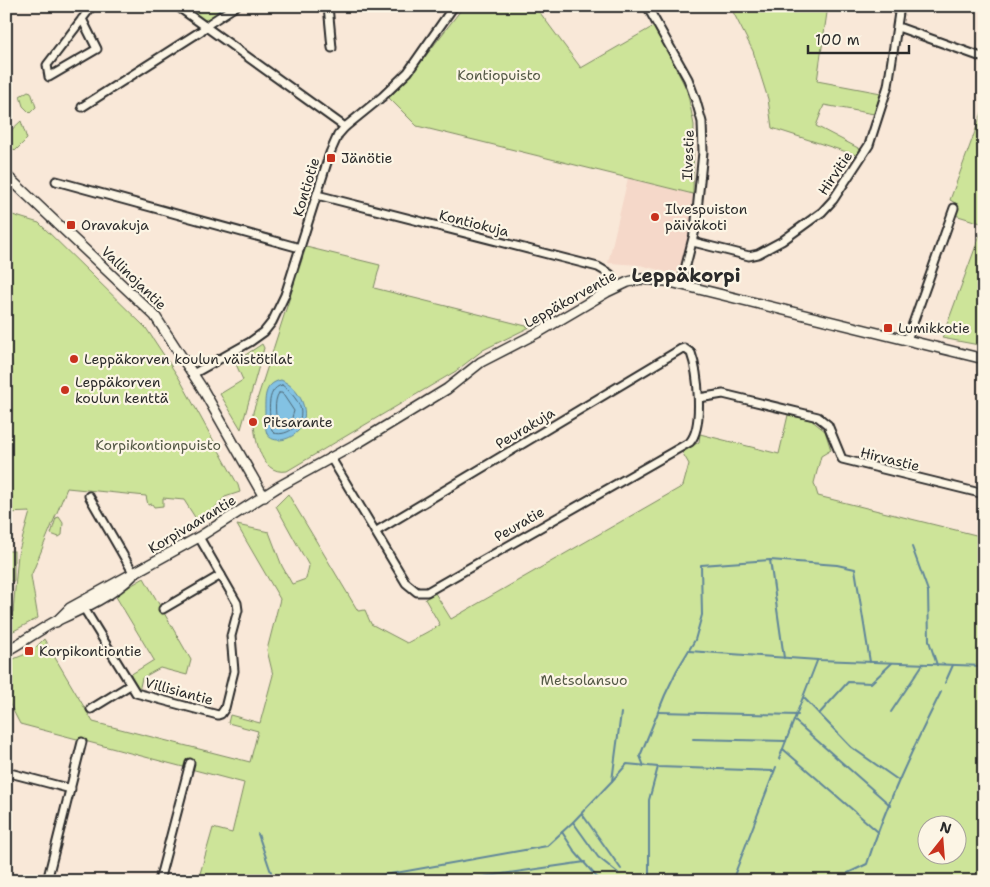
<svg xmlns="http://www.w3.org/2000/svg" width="990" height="887" font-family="'Shantell Sans',sans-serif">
<rect width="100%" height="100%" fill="#f9e8d8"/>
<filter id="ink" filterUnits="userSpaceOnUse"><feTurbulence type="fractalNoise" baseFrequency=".02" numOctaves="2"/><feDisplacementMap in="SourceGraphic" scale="10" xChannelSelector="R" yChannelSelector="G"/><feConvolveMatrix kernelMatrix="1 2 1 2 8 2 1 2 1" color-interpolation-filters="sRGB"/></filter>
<g filter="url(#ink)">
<polygon fill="#f5d8c9" points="628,178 693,194 689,240 681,268 677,272 670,273 640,265 608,263"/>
<g fill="#cde499" stroke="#7c8862" fill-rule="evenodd">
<polygon points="184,6 230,6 206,20 202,20"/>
<polygon points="464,6 535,6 581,68 654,26 687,90 694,125 693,194 417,126 389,98 411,75"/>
<polygon points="730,6 803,8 804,6 828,6 817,81 881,93 874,114 824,105 816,126 860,149 856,155 772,128 768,99 753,51"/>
<polygon points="28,91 31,92 36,107 30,113 23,106 20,96"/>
<polygon points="984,107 984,346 942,338 984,224 955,215 957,204 950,200"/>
<polygon points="21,121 27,139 15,151 6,142 6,135"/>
<polygon points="6,213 39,223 146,328 179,378 238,485 240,492 225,497 208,515 198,522 184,500 163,498 163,506 154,507 152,504 148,505 146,496 67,488 31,576 38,618 6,635 6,616 13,612 18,554 30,512 6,513"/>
<path d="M306,247L380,265L374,288L530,327L483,350L456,371L287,471C258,476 254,432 253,412Z"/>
<polygon points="262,344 264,348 241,429 220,394 243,380 235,362"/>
<path d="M788,415L811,420L825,431L831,450L821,456L814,483L818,496L984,537V881H209L199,877L213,828L232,833L244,783L20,724L6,697V662L31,652L44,639L93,722L250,762L258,731L228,723L230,715L260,723L273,675L267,650L280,599L237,525L269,532L282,566L292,584L306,579L309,566L276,506L288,494L358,611L365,610L371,624L407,643L440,625L425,599L435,593L451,619L683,486L689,464L682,452L699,442L700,434L779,454ZM928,824H958V854H928Z"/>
<polygon points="59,517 63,523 62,535 59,537 51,534 56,518"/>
<rect x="6" y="551" width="8" height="30"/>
<polygon points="144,578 191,660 187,675 160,668 142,678 139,691 130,675 154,660 115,595"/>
</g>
<path fill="#83c2e3" stroke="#608699" d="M281,380C300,388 313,414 298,431C292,439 273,445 267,434C265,429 265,420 265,414C265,399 263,384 281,380Z"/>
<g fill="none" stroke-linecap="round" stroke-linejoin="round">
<g stroke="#4e6775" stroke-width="1">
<path d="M282,385C289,390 297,399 300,407C305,423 288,437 274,433L272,431C270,417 264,389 282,385Z"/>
<path d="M279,393H282L294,411L290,424L282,428L278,427C276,417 273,401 279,393Z"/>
</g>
<g stroke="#608699" stroke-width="2">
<polyline points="217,12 226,6"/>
<polyline points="912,547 928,591 929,641 937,665"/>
<polyline points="770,560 784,658"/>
<polyline points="689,651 818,660 984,666"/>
<polyline points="945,683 953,665"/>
<polyline points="804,698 851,747 898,780"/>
<polyline points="658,712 798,715"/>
<polyline points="891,712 923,664"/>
<polyline points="819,714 848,682 871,683 892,663"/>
<polyline points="795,721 890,805"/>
<polyline points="693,739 786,741"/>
<polyline points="783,749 877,831"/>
<polyline points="779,759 817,661"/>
<polyline points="644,766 640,756 665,695 677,670 695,640 702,615 701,565 770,560 837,565 855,569 870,662"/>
<polyline points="612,781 627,764 658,767 774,771"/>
<polyline points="582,814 621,869"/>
<polyline points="573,822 598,857 618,873"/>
<polyline points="562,832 575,852 600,881"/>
<polyline points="258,834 274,881"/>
<path d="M848,873L867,864C886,804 913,748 941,692"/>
<polyline points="832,880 841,876"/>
<polyline points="351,881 547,846 573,822 612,781 621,713"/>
<polyline points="454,881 585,862"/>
<polyline points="649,881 649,800 658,767"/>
<polyline points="732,881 776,767"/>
</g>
<g stroke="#2b2b2b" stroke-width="11">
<g id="minor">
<polyline points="177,6 345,127"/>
<polyline points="328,6 332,48"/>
<polyline points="647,6 688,79 696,101 702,122 703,152 695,230 681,285"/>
<polyline points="82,19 97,49 49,77 47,65 92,6"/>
<polyline points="898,27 984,58"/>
<polyline points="82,107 201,31 210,23 236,6"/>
<polyline points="56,181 300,248"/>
<polyline points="317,195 598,267 610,274 618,286"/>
<polyline points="693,242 749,256 758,254 782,241 822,212 833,200 869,145 888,86 900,6"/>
<polyline points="907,340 954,208"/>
<polyline points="193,374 250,342 264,332 272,322 285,295 330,153 338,135 345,127 382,97 408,72 454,6"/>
<polyline points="699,398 723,394 818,417 828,425 842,459 984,494"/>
<path d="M331,458L406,583L417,592H427L690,442C704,426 698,372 691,353L684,348L681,349L375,532"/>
<polyline points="89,496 134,574"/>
<polyline points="82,605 136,693 218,715 221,714 225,708 234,671 231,636 238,610 237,603 199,537"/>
<polyline points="163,609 221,575"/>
<polyline points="91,709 130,685"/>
<polyline points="6,772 71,789"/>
<polyline points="47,881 82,742"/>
<polyline points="159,881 190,763"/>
</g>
</g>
<g stroke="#2b2b2b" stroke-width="12">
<g id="tertiary">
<polyline points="6,175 155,316 202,388 264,497"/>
<polyline points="56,622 70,608 199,537 278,487 358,443 447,389 481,362 539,332 607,292 628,282 641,279 666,281 984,359"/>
<path d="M6,651C23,642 39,630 56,621C80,610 114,595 132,576"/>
</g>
</g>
<use href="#minor" stroke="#fcf5e5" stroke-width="7"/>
<use href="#tertiary" stroke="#fcf5e5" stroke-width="9"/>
</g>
</g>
<g fill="#c8321e" stroke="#fcf5e5" stroke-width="2">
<rect x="326" y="153" width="10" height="10" rx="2.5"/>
<circle cx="655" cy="217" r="5"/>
<rect x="66" y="220" width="10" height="10" rx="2.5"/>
<rect x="883" y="323" width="10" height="10" rx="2.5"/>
<circle cx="74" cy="359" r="5"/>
<circle cx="65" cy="390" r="5"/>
<circle cx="253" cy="422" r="5"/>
<rect x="24" y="646" width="10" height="10" rx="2.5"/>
</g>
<g text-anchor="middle" stroke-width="4.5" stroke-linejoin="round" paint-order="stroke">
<g font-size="14" fill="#545946" stroke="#fcf5e5">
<text x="499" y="80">Kontiopuisto</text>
<text x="158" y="450">Korpikontionpuisto</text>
<text x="584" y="685">Metsolansuo</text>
</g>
<g font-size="14" fill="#2b2b2b" stroke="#fcf5e5">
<text transform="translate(688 155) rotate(-88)" y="5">Ilvestie</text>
<text transform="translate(835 173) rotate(-56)" y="5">Hirvitie</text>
<text transform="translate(306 187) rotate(-73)" y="5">Kontiotie</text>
<text transform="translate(474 223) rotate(14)" y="5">Kontiokuja</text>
<text transform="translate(134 278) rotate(44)" y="5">Vallinojantie</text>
<text transform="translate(570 299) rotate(-29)" y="5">Leppäkorventie</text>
<text transform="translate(525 428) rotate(-31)" y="5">Peurakuja</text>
<text transform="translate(890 459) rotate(14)" y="5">Hirvastie</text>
<text transform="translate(192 524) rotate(-31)" y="5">Korpivaarantie</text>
<text transform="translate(519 524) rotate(-30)" y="5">Peuratie</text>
<text transform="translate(179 691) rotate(15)" y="5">Villisiantie</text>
</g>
<g font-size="14" fill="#2b2b2b" stroke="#fcf5e5" text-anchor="start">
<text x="341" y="163">Jänötie</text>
<text x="665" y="214">Ilvespuiston<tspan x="665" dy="16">päiväkoti</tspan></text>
<text x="81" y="230">Oravakuja</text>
<text x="898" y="333">Lumikkotie</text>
<text x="84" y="364">Leppäkorven koulun väistötilat</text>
<text x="75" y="387">Leppäkorven<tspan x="75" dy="16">koulun kenttä</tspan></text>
<text x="263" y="427">Pitsarante</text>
<text x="39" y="656">Korpikontiontie</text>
</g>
<g font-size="19" font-weight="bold" fill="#2b2b2b" stroke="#fcf5e5">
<text x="686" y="282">Leppäkorpi</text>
</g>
</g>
<rect width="990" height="887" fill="none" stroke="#fcf5e5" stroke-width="25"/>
<rect x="12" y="12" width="965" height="862" fill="none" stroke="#2b2b2b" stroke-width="2" filter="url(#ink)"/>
<g transform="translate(942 840) rotate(17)"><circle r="24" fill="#fcf5e5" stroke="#a8a49b"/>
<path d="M0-4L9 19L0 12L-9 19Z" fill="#c8321e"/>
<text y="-8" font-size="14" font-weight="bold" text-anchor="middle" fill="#2b2b2b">N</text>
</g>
<path d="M808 45v8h101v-8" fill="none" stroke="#2b2b2b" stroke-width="2.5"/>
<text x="815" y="45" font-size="15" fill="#2b2b2b" stroke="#fcf5e5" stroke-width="4" paint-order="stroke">100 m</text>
</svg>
